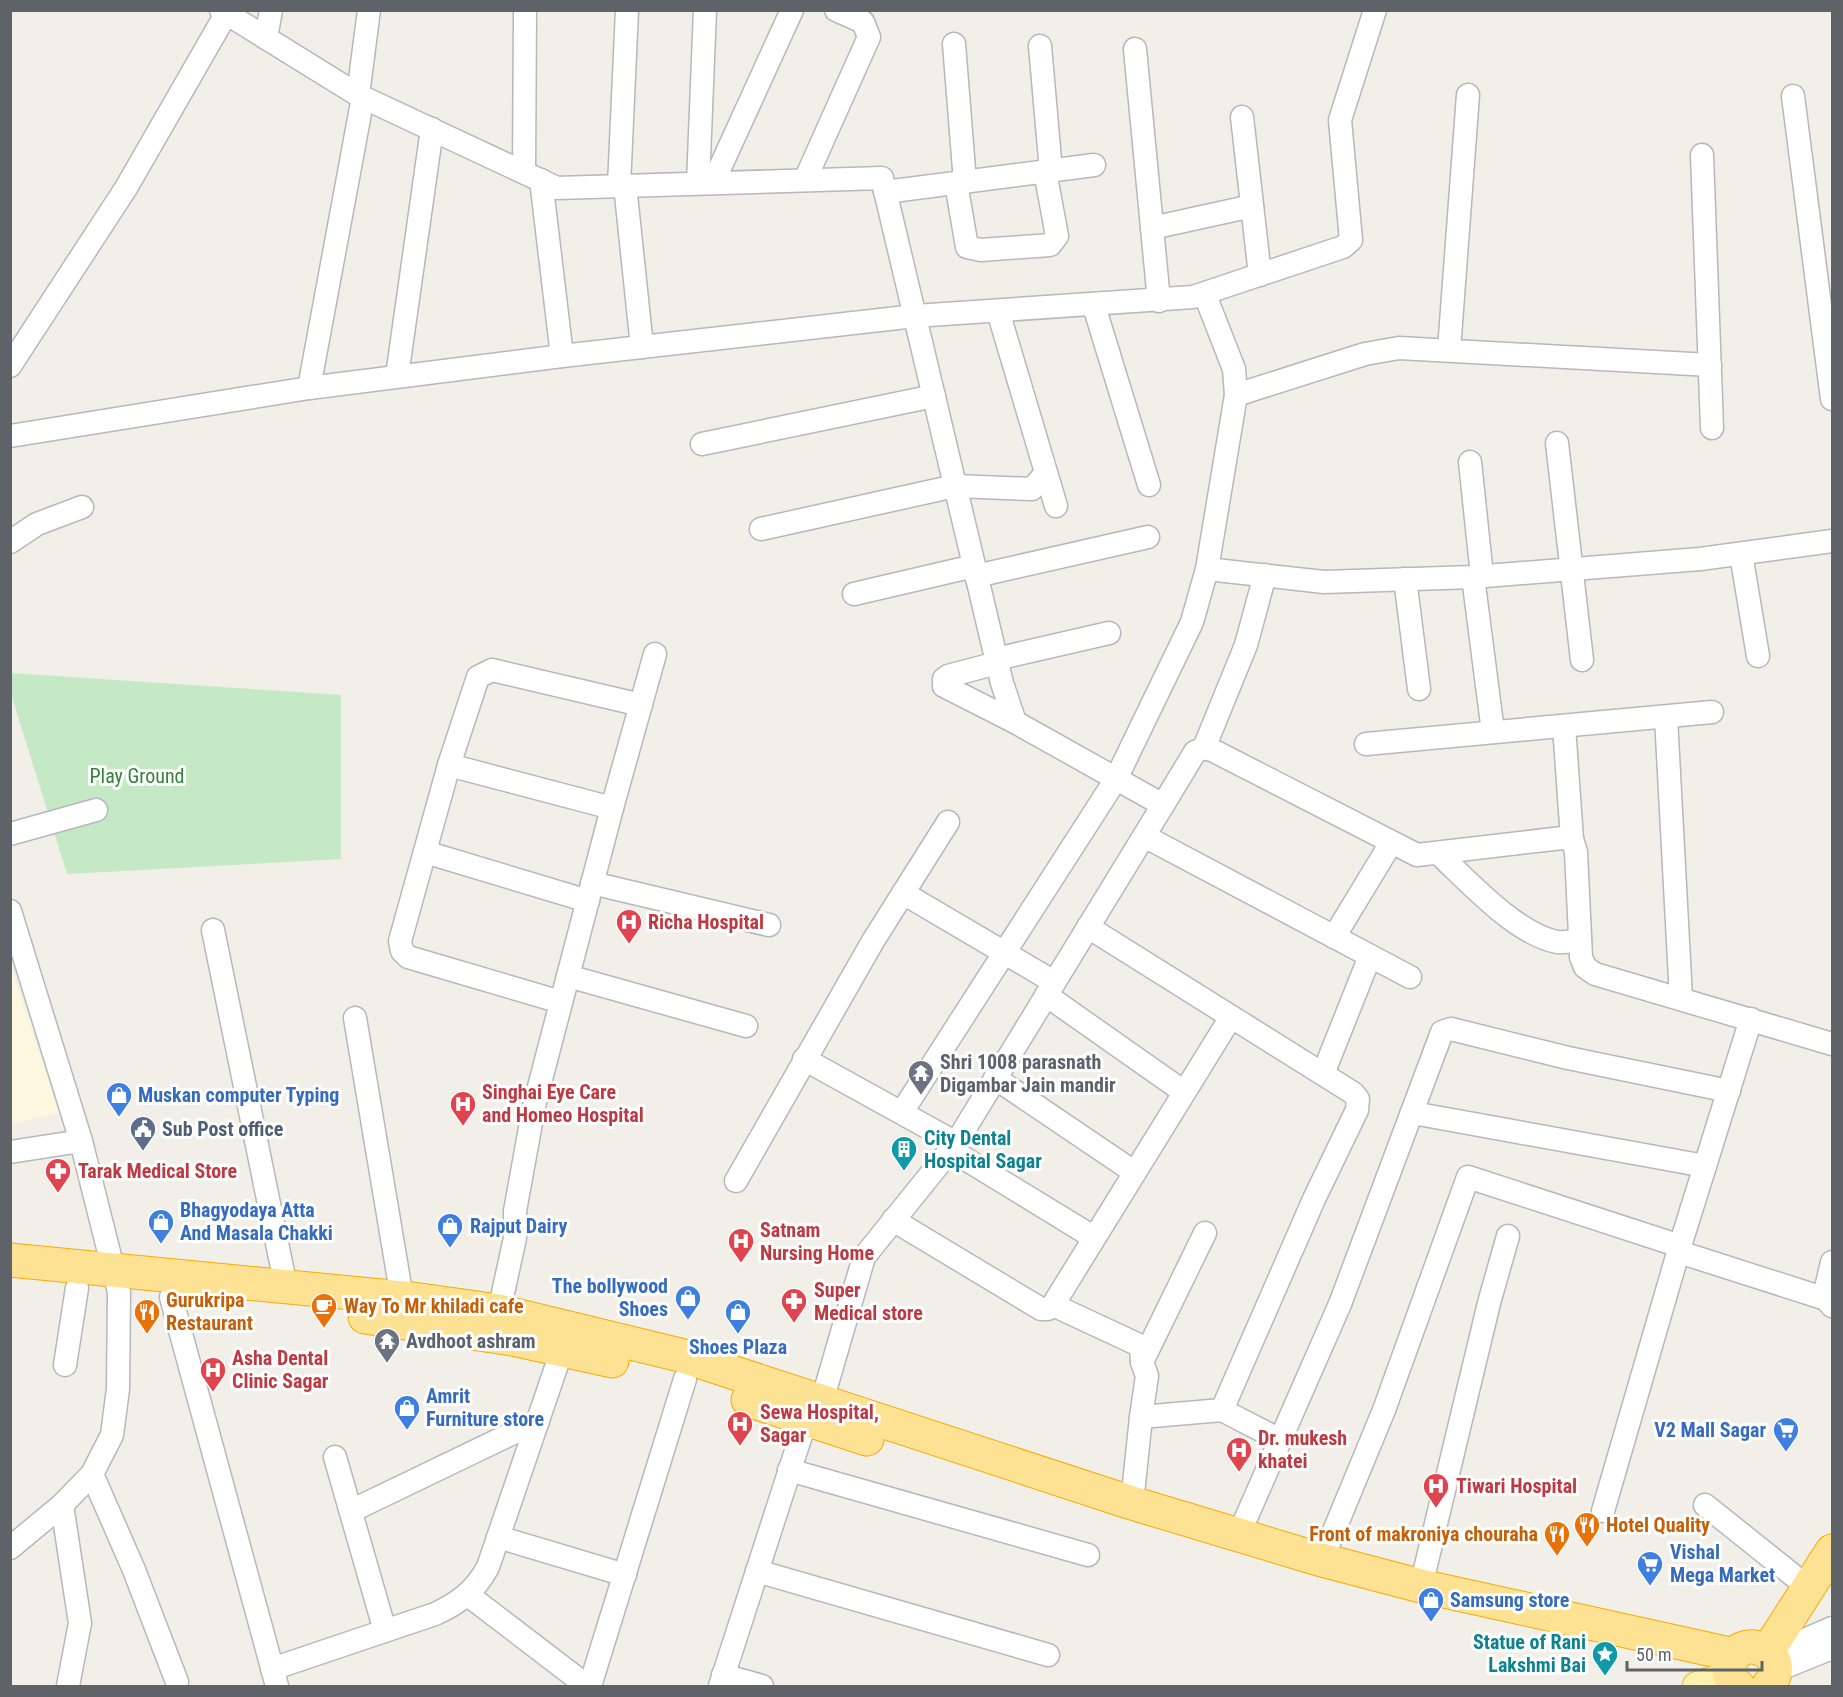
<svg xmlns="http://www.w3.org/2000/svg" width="1843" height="1697" font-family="'Roboto Condensed',sans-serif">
<rect width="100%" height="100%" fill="#f1efe8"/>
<polygon fill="#fef7e0" points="10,963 59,1113 11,1124 10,1124"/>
<polygon fill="#c5e8c5" points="10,673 341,695 341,859 67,874 11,694"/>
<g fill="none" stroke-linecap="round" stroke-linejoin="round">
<g stroke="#b5b8bc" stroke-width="25">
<g id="minor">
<polyline points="221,10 358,95 557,188 882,178 1002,683 1015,722 1163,805 956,1143 864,1257 822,1401 806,1420 720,1686"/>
<polyline points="266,38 271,10"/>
<polyline points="954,44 965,182"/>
<polyline points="1040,46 1051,171"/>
<polyline points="1135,49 1159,301"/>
<polyline points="358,95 369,10"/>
<polyline points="1793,96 1832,399"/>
<polyline points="1242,117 1260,275"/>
<polyline points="1702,155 1712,428"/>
<polyline points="524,172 525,10"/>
<polyline points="541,180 562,356"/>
<polyline points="805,180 869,37 863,22 836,10"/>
<polyline points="698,183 705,10"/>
<polyline points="713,183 792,10"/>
<polyline points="956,183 967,247 981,250 1050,245 1057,236 1045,171"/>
<polyline points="625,185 642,347"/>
<polyline points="619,186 627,10"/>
<polyline points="885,192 1094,165"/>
<polyline points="1152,228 1252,206"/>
<polyline points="1094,306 1149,485"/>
<polyline points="998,311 1056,506"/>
<polyline points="1449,350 1468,95"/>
<polyline points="10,366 126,188 226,14"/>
<polyline points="397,376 432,129"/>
<polyline points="309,388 363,97"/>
<polyline points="1236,395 1365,354 1399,348 1710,365"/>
<polyline points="10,436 309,388 562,356 915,316 1193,297 1343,247 1351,240 1340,120 1375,10"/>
<polyline points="1557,443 1582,660"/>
<polyline points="702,444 934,396"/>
<polyline points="1470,462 1482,576"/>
<polyline points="761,529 955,486 1032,489 1046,473"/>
<polyline points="10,542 37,524 82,507"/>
<polyline points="1741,554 1758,656"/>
<polyline points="1207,569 1324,582 1473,577 1700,559 1832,541"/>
<polyline points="976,576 1148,537"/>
<polyline points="1473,577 1493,732"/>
<polyline points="1405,579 1419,689"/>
<polyline points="854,594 974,566"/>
<polyline points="996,659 1109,633"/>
<polyline points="997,663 948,676 944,679 944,686 1015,722"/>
<polyline points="1666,717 1681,998"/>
<polyline points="1564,726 1572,839"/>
<polyline points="1366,744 1712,712"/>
<polyline points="1204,748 1246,645 1265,575"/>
<polyline points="449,765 612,808"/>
<polyline points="1163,805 1195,752 1204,748 1212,750 1417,855 1562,838 1572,839 1576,852 1581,957 1585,967 1595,974 1832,1044"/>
<polyline points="10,834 96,810"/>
<polyline points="1144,836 1410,977"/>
<polyline points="425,852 588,901"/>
<path d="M1439,854C1469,882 1516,934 1557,942C1564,943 1573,941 1580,940"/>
<polyline points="592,883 769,925"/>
<polyline points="903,893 1054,982"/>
<polyline points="10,911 81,1141 119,1292 118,1389 112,1435 92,1474 62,1505 10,1548"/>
<polyline points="1088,927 1353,1093 1358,1099 1357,1110 1314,1199 1222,1410"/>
<polyline points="213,930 286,1287"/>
<polyline points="1334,937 1391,843"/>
<polyline points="568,976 746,1026"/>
<polyline points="1046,995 1184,1092"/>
<polyline points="561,1002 408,957 402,951 400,941 449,765 478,677 492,670 641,705"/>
<polyline points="355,1018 402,1298"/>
<polyline points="804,1059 956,1143"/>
<polyline points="1323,1074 1370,956"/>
<polyline points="995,1078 1134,1172"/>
<polyline points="902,1112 1116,779 1192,622 1207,569 1236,395 1234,369 1205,295"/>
<polyline points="1413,1113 1705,1166"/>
<polyline points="951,1150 1093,1237"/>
<polyline points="10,1152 81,1141"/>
<polyline points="736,1181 873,941 948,822"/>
<polyline points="893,1220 1041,1309 1048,1309 1053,1305 1231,1017"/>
<polyline points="1205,1233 1142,1362 1147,1376 1141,1417 1222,1410 1280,1440"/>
<polyline points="1679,1252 1826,1299"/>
<polyline points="1832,1262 1826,1288 1826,1299 1832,1306"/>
<polyline points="171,1297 277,1686"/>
<polyline points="1053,1305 1141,1346 1142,1362"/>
<polyline points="499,1311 515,1238 515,1211 534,1106 612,808 655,654"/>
<polyline points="65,1365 77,1288"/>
<polyline points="335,1457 385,1631"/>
<polyline points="789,1470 1088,1555"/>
<polyline points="92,1474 134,1570 177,1682"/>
<polyline points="1132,1503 1141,1417"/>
<polyline points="62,1505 80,1623 68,1686"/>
<polyline points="1705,1505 1809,1588"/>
<polyline points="351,1511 538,1421"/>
<polyline points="1603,1511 1680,1246 1751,1019"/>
<polyline points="1239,1534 1340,1304 1442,1032 1451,1029 1568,1058 1729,1091"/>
<polyline points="498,1537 625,1575"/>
<polyline points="1322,1560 1384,1410 1468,1177 1680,1246"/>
<polyline points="757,1571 1048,1655"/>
<polyline points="1421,1586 1489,1303 1508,1236"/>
<polyline points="468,1595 587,1686"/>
<polyline points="1770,1655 1832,1628"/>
<path d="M272,1669L435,1614C459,1603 475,1591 488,1567L562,1350"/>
<polyline points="1775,1671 1832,1648"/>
<polyline points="723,1675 762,1686"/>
<polyline points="590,1686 685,1379"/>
</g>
</g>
<g stroke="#f2c960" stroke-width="31">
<polyline id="major" points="1697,1686 1730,1675"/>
</g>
<g stroke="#f9ab00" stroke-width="35">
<g id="highway">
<polyline points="10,1260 413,1299 499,1311 680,1355 1132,1503 1322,1560 1421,1586 1735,1655"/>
<polyline points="365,1317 512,1339 612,1361"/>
<polyline points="748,1400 867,1439"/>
<polyline points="1767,1652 1832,1551"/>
<path d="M1738,1686C1731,1681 1728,1673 1730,1665C1736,1630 1796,1651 1768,1686"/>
</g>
</g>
<use href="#minor" stroke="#fff" stroke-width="22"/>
<use href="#major" stroke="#fff2af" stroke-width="28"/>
<use href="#highway" stroke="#fde293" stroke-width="33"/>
</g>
<defs>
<g id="hospital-pin" transform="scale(1.35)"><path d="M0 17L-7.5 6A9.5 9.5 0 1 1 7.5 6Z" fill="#e0444e" stroke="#fff"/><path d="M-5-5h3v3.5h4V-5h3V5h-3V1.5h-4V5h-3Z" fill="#fff"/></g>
<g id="temple-pin" transform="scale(1.35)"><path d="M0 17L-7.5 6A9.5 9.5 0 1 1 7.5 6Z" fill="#6b7280" stroke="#fff"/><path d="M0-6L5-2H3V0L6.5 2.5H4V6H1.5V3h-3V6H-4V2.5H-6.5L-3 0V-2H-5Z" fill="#fff"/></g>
<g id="shop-pin" transform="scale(1.35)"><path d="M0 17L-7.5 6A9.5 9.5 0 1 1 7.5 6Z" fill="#3f7fe0" stroke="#fff"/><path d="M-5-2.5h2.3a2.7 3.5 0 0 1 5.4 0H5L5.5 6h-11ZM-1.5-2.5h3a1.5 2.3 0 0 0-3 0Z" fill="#fff"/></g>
<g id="civic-pin" transform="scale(1.35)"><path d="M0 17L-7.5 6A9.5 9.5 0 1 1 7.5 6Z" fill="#5c6f8a" stroke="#fff"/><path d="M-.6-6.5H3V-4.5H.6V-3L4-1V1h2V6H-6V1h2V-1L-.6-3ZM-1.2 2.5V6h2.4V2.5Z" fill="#fff"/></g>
<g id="building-pin" transform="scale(1.35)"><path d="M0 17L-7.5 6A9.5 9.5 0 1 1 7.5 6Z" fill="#0f9aa8" stroke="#fff"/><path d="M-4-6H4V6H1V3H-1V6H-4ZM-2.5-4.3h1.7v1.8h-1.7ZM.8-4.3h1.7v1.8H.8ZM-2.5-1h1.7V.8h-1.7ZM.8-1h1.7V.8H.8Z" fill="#fff"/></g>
<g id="pharmacy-pin" transform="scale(1.35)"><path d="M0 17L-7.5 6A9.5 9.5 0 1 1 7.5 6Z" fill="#e0444e" stroke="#fff"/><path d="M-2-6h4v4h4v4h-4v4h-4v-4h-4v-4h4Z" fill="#fff"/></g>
<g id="cafe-pin" transform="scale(1.35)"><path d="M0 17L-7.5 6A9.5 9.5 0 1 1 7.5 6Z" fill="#e8710a" stroke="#fff"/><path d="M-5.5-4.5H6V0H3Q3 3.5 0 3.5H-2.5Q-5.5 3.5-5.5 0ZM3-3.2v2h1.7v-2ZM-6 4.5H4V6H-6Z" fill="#fff"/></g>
<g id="restaurant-pin" transform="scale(1.35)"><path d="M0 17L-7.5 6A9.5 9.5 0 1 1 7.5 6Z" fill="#e8710a" stroke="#fff"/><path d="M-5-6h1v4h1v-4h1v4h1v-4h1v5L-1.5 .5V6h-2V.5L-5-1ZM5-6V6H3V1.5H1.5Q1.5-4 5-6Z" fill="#fff"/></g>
<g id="supermarket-pin" transform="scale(1.35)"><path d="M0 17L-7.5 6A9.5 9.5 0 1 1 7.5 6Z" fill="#3f7fe0" stroke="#fff"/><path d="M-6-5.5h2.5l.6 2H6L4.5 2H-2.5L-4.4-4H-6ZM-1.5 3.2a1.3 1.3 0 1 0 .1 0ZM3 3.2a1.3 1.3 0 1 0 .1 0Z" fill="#fff"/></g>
<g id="sight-pin" transform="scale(1.35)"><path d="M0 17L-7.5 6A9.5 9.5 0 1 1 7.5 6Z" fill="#0f9aa8" stroke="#fff"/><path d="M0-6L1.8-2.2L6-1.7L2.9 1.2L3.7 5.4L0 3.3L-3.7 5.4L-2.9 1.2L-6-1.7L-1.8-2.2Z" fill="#fff"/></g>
</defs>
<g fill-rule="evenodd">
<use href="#hospital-pin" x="629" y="922"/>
<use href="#temple-pin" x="921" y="1073"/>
<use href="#shop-pin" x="119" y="1095"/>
<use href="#hospital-pin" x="463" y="1104"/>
<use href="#civic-pin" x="143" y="1129"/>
<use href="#building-pin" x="904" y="1149"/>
<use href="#pharmacy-pin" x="58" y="1171"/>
<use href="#shop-pin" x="161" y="1222"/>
<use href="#shop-pin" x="450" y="1226"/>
<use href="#hospital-pin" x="741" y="1241"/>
<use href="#shop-pin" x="688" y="1298"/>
<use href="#pharmacy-pin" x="794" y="1301"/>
<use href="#cafe-pin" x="324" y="1306"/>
<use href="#restaurant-pin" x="147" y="1312"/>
<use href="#shop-pin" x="738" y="1312"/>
<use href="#temple-pin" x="387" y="1341"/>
<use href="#hospital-pin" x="213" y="1370"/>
<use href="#shop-pin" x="407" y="1408"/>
<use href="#hospital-pin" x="740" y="1424"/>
<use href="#supermarket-pin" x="1786" y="1430"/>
<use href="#hospital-pin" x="1239" y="1450"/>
<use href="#hospital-pin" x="1436" y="1486"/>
<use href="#restaurant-pin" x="1587" y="1525"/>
<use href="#restaurant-pin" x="1557" y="1534"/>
<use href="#supermarket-pin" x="1650" y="1564"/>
<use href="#shop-pin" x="1431" y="1600"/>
<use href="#sight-pin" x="1605" y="1654"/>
</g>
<g text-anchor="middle" stroke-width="6" stroke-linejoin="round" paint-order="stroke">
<g font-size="20" fill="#348238" stroke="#fff">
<text x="137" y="783">Play Ground</text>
</g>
<g font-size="20" font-weight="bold" fill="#be3a42" stroke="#fff" text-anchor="start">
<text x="648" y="929">Richa Hospital</text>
<text x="482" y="1099">Singhai Eye Care<tspan x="482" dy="23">and Homeo Hospital</tspan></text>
<text x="78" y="1178">Tarak Medical Store</text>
<text x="760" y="1237">Satnam<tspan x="760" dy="23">Nursing Home</tspan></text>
<text x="814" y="1297">Super<tspan x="814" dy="23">Medical store</tspan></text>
<text x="232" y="1365">Asha Dental<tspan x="232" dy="23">Clinic Sagar</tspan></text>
<text x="760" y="1419">Sewa Hospital,<tspan x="760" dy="23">Sagar</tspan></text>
<text x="1258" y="1445">Dr. mukesh<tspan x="1258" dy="23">khatei</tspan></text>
<text x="1456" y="1493">Tiwari Hospital</text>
</g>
<g font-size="20" font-weight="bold" fill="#5b616d" stroke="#fff" text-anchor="start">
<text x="940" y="1069">Shri 1008 parasnath<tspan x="940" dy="23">Digambar Jain mandir</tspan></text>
<text x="406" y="1348">Avdhoot ashram</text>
</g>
<g font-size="20" font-weight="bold" fill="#366cbe" stroke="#fff" text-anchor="start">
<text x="138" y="1102">Muskan computer Typing</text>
<text x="180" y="1217">Bhagyodaya Atta<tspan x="180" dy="23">And Masala Chakki</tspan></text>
<text x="470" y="1233">Rajput Dairy</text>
<text x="668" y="1293" text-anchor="end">The bollywood<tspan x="668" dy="23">Shoes</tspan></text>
<text x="738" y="1354" text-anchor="middle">Shoes Plaza</text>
<text x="426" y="1403">Amrit<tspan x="426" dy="23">Furniture store</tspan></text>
<text x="1766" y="1437" text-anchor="end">V2 Mall Sagar</text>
<text x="1670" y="1559">Vishal<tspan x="1670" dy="23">Mega Market</tspan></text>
<text x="1450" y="1607">Samsung store</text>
</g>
<g font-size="20" font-weight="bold" fill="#4e5e75" stroke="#fff" text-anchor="start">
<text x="162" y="1136">Sub Post office</text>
</g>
<g font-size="20" font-weight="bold" fill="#0d838f" stroke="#fff" text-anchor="start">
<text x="924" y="1145">City Dental<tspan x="924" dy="23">Hospital Sagar</tspan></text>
<text x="1586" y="1649" text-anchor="end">Statue of Rani<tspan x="1586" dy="23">Lakshmi Bai</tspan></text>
</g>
<g font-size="20" font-weight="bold" fill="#c56008" stroke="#fff" text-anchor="start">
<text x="166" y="1307">Gurukripa<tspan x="166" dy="23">Restaurant</tspan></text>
<text x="344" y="1313">Way To Mr khiladi cafe</text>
<text x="1606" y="1532">Hotel Quality</text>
<text x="1538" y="1541" text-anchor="end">Front of makroniya chouraha</text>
</g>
</g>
<rect width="1843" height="1697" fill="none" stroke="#5f6368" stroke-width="24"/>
<path d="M1627 1661v9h135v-9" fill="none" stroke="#5f6368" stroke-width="3"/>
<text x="1636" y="1661" font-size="18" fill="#5f6368" stroke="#ffffff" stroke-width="4.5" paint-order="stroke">50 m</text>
</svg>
